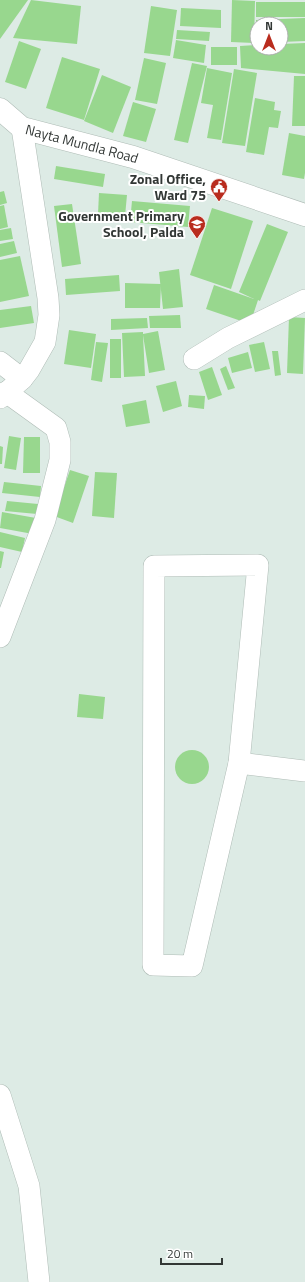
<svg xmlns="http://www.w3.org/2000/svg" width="305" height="1282" font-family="'Titillium Web',sans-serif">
<rect width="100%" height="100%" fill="#ddebe5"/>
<g fill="#98d78e">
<polygon points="0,0 28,0 0,39"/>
<polygon points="31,0 81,6 77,44 13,38"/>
<polygon points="232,0 255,1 254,43 231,42"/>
<rect x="256" y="2" width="49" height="15"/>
<polygon points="151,6 177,10 170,56 144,53"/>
<polygon points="181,8 221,10 221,28 180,26"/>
<polygon points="305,18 305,41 281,42 281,24 256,24 256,20"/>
<polygon points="177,30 210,32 209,41 176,39"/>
<polygon points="176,40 206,45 204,63 173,58"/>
<polygon points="19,41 41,49 26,89 5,82"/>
<polygon points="305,43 305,74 241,68 240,46 257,45 257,48 281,48 281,44"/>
<rect x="211" y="47" width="26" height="18"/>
<polygon points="62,57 100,69 84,120 46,108"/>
<polygon points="144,58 166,63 157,104 135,100"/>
<polygon points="192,63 207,66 188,143 174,140"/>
<polygon points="207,68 232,73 221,140 207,138 213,105 201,103"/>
<polygon points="234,69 257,73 245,146 222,143"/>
<polygon points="102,75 131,87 113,133 84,121"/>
<polygon points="294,76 305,76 305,126 292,126"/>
<polygon points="255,98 275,102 274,110 281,111 278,128 269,127 264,155 246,152"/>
<polygon points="133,102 156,109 146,142 123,136"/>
<polygon points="289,133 305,136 305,173 304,179 282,175"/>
<polygon points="56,166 105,174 103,187 54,179"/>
<polygon points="4,191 7,203 0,205 0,192"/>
<polygon points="99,193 127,195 125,216 98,214"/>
<polygon points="132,201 190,206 188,227 130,222"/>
<polygon points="72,204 81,264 62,267 54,206"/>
<polygon points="4,205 8,227 0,229 0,206"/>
<polygon points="212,208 253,221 231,289 190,275"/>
<polygon points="267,224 288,232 260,301 258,300 250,324 206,309 214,285 254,299 239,292"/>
<polygon points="11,228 13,239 0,241 0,230"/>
<polygon points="14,241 17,253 0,257 0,244"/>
<polygon points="20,256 29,296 0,302 0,260"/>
<polygon points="179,269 183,307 163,309 159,272"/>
<polygon points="119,275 120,291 66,295 65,279"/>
<polygon points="125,283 161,284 160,308 125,308"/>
<polygon points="31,306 34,323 0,328 0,310"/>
<polygon points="180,315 181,328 150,328 149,316"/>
<polygon points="289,317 305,318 303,374 287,373"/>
<polygon points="147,318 148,328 111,330 111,319"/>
<polygon points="69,330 96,334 91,368 64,364"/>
<polygon points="158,331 165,370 149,373 143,335 145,376 124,377 122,333 143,332 143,334"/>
<rect x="110" y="339" width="11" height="39"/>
<polygon points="96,342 108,343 102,382 91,380"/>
<polygon points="264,342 270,369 255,372 249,345"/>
<polygon points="272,351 278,351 281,375 275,376"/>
<polygon points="248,352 252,368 232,373 228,358"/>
<polygon points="226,366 235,388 228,390 220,369"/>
<polygon points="212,367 222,395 208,400 199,372"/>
<polygon points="176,381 182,406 163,412 156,386"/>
<polygon points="189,395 205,396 204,409 188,407"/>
<polygon points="146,400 150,423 126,427 122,405"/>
<polygon points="9,436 21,438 16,470 4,468"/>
<polygon points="24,437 40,437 40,473 23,473"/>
<polygon points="0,446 3,447 2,464 0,464"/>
<polygon points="70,470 89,476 73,523 54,516"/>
<polygon points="95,472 117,473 114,518 92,516"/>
<polygon points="4,482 41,486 40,497 2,493"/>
<polygon points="7,501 38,504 37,514 5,511"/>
<polygon points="2,512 36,518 33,534 0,528"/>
<polygon points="0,532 25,538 22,552 0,547"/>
<polygon points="0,551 4,552 1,568 0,568"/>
<polygon points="79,694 105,697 103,719 77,717"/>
<circle cx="192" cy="767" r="17"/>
</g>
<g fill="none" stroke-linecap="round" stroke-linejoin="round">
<g stroke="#afbcb6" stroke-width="22">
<g id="minor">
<polyline points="194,359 228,338 305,300"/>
<polyline points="0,362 22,379"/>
<polyline points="0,398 22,379 29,370 45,342 49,315 48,298 22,128"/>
<polygon points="258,565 239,763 192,966 153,965 154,566"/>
<polyline points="0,637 45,520 60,460 60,442 56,428 6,392"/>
<polyline points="239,763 305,771"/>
<polyline points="0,1095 29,1186 39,1282"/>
</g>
</g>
<g stroke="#afbcb6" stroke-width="23">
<g id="secondary">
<path id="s1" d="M0,109L22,128L133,157L305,215"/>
</g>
</g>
<use href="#minor" stroke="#fff" stroke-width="21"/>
<use href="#secondary" stroke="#fff" stroke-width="22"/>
</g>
<defs>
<g id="civic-pin" transform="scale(0.9)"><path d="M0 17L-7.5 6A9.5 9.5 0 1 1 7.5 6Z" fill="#b92c1e" stroke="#fff"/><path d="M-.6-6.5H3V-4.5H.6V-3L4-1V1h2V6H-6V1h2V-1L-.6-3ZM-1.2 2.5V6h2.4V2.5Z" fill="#fff"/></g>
<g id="school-pin" transform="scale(0.9)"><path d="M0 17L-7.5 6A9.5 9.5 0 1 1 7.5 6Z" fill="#b92c1e" stroke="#fff"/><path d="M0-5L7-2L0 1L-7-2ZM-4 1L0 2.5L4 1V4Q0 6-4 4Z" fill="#fff"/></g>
</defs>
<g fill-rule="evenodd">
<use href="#civic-pin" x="219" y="187"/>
<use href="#school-pin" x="197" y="224"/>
</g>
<g text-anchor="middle" stroke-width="4" stroke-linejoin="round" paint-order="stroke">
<g font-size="14" fill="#323735" stroke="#fff">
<text dy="5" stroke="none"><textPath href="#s1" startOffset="91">Nayta Mundla Road</textPath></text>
</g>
<g font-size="14" font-weight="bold" fill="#323735" stroke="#fff" text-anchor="end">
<text x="206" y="184">Zonal Office,<tspan x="206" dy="16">Ward 75</tspan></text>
<text x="184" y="221">Government Primary<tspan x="184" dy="16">School, Palda</tspan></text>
</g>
</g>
<g transform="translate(269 36)"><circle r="19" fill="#ffffff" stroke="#adafae"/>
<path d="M0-3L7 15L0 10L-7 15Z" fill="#b92c1e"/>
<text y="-6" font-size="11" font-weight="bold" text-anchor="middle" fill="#323735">N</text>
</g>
<path d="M161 1258v6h61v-6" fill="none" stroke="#323735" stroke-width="2"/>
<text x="167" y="1258" font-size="12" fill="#323735" stroke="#ffffff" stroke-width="3" paint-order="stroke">20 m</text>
</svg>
